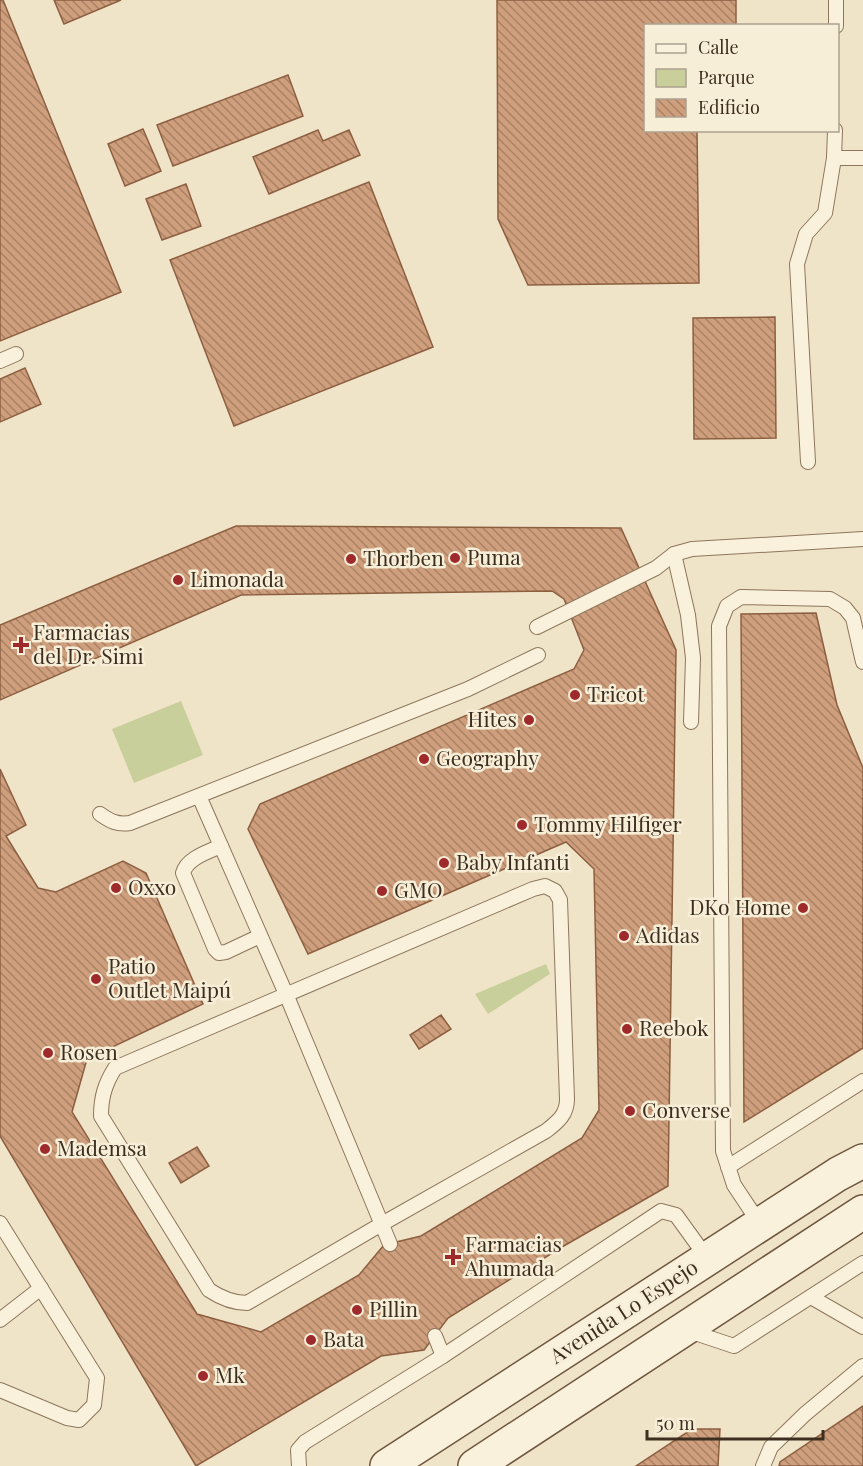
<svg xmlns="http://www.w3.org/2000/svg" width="863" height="1466" font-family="'Playfair Display',serif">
<defs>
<pattern id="building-back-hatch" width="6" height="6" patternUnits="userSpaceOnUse" patternTransform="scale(1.5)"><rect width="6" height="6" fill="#cf9f7d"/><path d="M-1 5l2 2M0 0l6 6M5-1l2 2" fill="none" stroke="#a98266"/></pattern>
</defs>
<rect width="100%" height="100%" fill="#f0e4c8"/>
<g fill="#c9cf9b">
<polygon points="181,701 203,755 134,783 112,729"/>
<polygon points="546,964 550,974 488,1014 475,994"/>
</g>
<g fill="url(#building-back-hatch)" stroke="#8d5f41" stroke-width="1.5">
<polygon points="0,0 3,0 121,292 0,341"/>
<polygon points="54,0 121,0 64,24"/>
<polygon points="497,0 736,0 736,26 646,26 646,130 697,130 699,283 528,285 498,219"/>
<polygon points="288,75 303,116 173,166 157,125"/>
<polygon points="143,129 161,171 125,186 108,144"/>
<polygon points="318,130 323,141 349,130 360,155 269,194 253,157"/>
<polygon points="369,182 433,347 234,426 170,260"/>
<polygon points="186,184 201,226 162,240 146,199"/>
<polygon points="775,317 776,438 694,439 693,318"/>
<polygon points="25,368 41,404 0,422 0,379"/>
<polygon points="236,526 621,528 676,650 668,1186 562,1247 448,1318 424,1350 381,1356 196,1466 0,1136 0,769 26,825 6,836 38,888 56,892 123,861 146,873 203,1004 87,1059 72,1112 197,1314 261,1332 359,1275 384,1245 421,1236 582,1138 599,1110 594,869 566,842 308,954 248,829 260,804 574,669 584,650 564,599 552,591 241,595 0,700 0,625"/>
<polygon points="816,613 837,705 863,768 863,1048 744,1122 741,614"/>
<polygon points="441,1015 451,1029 419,1049 410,1035"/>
<polygon points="197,1147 209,1166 181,1183 169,1163"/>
<polygon points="863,1406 863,1466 779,1466 780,1462"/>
<polygon points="692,1429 720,1429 718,1466 636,1466"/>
</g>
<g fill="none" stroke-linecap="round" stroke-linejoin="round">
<g stroke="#8d765c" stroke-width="16">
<g id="lane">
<polyline points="836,26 836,0"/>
<polyline points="834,158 863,158"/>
<polyline points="0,361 16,354"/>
<polyline points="808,462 797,264 806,234 825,213 834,158 835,130"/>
<polyline points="674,554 688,615 693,658 691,722"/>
<polyline points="537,627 656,568 674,554 692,549 863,539"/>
<polyline points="199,796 286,994 390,1244"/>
<path d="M100,814C110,821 117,825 130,823L468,689L538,655"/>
<path d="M221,846C208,852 187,858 183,873L215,949L219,953L226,952L260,936"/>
<path d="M545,886L555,891L560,900L567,1099C567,1114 559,1121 546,1131L380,1225L247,1303C232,1303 221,1298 209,1290L101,1116C101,1097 105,1084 115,1068L533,889Z"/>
<polyline points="728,1167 863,1081"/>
<polyline points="0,1223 97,1378 94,1405 79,1420 67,1418 0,1390"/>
<polyline points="760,1224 734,1185 723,1151 719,626 727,606 741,597 830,599 845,608 853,618 863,662"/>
<polyline points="811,1297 863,1327"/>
<polyline points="0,1320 41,1288"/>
<polyline points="686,1330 734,1346 863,1263"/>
<polyline points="435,1336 443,1356"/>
<polyline points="299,1466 298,1450 305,1442 443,1356 661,1211 676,1215 707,1258"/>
<polyline points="763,1466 771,1447 805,1414 863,1366"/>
</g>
</g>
<g stroke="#6f573f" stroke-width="36">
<g id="secondary">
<polyline points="387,1466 838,1174 863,1161"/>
<polyline points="475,1466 863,1212"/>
</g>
</g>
<use href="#lane" stroke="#faf1dc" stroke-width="14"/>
<use href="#secondary" stroke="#faf1dc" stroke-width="33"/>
</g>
<g fill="#9e2a2b" stroke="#f7eed8" stroke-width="2">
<circle cx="455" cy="558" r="6"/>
<circle cx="351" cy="559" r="6"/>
<circle cx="178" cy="580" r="6"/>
<path d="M18 636h6v6h6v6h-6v6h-6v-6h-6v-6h6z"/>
<circle cx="575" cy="695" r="6"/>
<circle cx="529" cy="720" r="6"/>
<circle cx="424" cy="759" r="6"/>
<circle cx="522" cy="825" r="6"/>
<circle cx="444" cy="863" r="6"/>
<circle cx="116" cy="888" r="6"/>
<circle cx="382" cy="891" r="6"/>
<circle cx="803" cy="908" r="6"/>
<circle cx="624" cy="936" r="6"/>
<circle cx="96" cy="979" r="6"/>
<circle cx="627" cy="1029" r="6"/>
<circle cx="48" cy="1053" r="6"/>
<circle cx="630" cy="1111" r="6"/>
<circle cx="45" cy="1149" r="6"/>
<path d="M450 1248h6v6h6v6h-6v6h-6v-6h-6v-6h6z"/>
<circle cx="357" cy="1310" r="6"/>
<circle cx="311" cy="1340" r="6"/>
<circle cx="203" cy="1376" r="6"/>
</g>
<g text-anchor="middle" stroke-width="5" stroke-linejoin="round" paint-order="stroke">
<g font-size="21" fill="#3d2e20" stroke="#f7eed8" text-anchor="start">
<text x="467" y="565">Puma</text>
<text x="363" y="566">Thorben</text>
<text x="190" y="587">Limonada</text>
<text x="33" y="640">Farmacias<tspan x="33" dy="24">del Dr. Simi</tspan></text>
<text x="587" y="702">Tricot</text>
<text x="517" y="727" text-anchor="end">Hites</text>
<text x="436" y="766">Geography</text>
<text x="534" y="832">Tommy Hilfiger</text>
<text x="456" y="870">Baby Infanti</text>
<text x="128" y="895">Oxxo</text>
<text x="394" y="898">GMO</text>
<text x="791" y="915" text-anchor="end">DKo Home</text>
<text x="636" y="943">Adidas</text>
<text x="108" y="974">Patio<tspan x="108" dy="24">Outlet Maipú</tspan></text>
<text x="639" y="1036">Reebok</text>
<text x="60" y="1060">Rosen</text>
<text x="642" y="1118">Converse</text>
<text x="57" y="1156">Mademsa</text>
<text x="465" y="1252">Farmacias<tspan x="465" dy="24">Ahumada</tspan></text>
<text x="369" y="1317">Pillin</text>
<text x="323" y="1347">Bata</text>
<text x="215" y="1383">Mk</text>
</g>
<g font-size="21" fill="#3d2e20" stroke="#f7eed8">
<text transform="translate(624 1312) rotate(-33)" y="7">Avenida Lo Espejo</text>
</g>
</g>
<rect x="644" y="24" width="195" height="108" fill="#f7eed8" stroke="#ada18e" stroke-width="1.5"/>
<rect x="656" y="44" width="30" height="9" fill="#faf1dc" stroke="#ada18e" stroke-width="1.5"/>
<text x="698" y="54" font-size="18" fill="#3d2e20">Calle</text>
<rect x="656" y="69" width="30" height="18" fill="#c9cf9b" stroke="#ada18e" stroke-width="1.5"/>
<text x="698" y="84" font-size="18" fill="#3d2e20">Parque</text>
<rect x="656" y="99" width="30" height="18" fill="url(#building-back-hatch)" stroke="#ada18e" stroke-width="1.5"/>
<text x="698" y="114" font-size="18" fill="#3d2e20">Edificio</text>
<path d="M647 1430v9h176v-9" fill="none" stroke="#3d2e20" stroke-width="3"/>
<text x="656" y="1430" font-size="18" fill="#3d2e20" stroke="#f7eed8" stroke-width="4.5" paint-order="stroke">50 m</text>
</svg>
